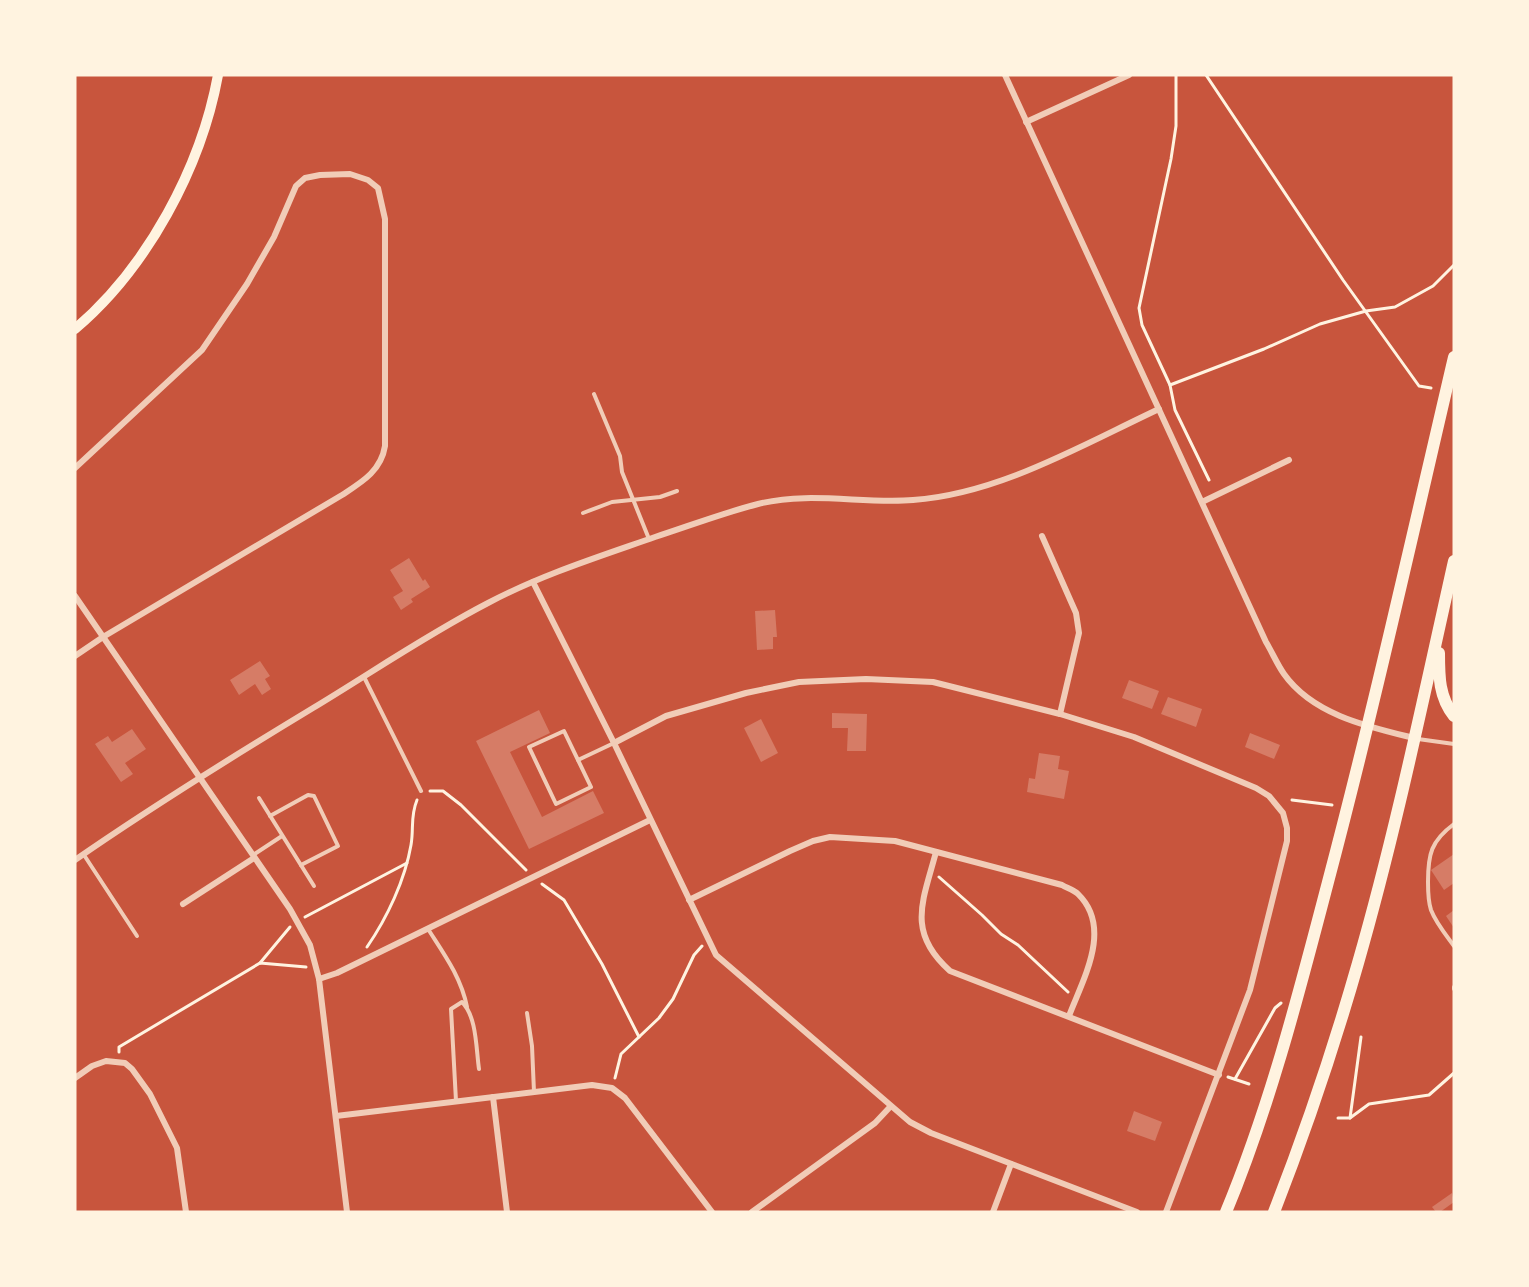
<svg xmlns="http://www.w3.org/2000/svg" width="1529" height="1287" font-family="'Work Sans',sans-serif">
<rect width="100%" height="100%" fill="#c8553d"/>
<g fill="#d67c66">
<polygon points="409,558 423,581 425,579 430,587 411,599 413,602 401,610 393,597 403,591 390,570"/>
<polygon points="775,610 777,637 773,637 773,649 757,650 755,611"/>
<polygon points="260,661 270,676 265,679 271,689 262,695 255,684 239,695 230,680"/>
<polygon points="1129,680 1159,691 1152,709 1122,698"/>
<polygon points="1168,697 1202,709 1196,727 1161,714"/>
<polygon points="539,710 550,733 510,752 542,817 593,791 604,813 529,849 476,741"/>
<polygon points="832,713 867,714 866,751 847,751 848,728 832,728"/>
<polygon points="761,719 778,753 761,762 744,728"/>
<polygon points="132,729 146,749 125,763 133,774 121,782 95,744 108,736 112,742"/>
<polygon points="1250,733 1280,745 1274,759 1245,747"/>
<polygon points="1039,753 1060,756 1058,769 1069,771 1064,799 1027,792 1029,778 1035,779"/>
<polygon points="1454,854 1454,883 1444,890 1431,870"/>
<polygon points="1454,910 1454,928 1446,916"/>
<polygon points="1134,1111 1162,1122 1155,1141 1127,1131"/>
<polygon points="1452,1193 1454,1202 1440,1212 1436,1212 1432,1207"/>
</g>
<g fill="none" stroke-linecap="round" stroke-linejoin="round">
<g stroke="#fff3e0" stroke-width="3">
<polyline points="1176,75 1176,126 1171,159 1139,308 1142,325 1170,385 1175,410 1209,480"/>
<polyline points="1206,75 1343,280 1419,386 1431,388"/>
<polyline points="1170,385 1264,349 1320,324 1366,311 1395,307 1433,286 1454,265"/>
<polyline points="430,791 443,791 461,805 526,870"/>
<polyline points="1292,800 1332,805"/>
<polyline points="939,877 982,915 1001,934 1018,945 1068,992"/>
<polyline points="542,884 564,900 602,964 639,1037"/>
<polyline points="305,917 407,863"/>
<path d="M367,947C387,918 405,880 411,845C414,828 410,817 417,800"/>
<polyline points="260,963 290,927"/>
<polyline points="119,1052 119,1047 260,963 306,967"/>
<polyline points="1228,1077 1249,1084"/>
<polyline points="615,1078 621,1054 659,1018 673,999 694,955 702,946"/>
<polyline points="1235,1079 1275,1008 1281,1003"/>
<polyline points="1338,1118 1350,1118 1361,1037"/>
<polyline points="1350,1118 1369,1104 1429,1095 1454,1073"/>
</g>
<g stroke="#f1ccb7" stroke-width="4">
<polyline points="594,394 620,456 622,472 649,539"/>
<polyline points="583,513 612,502 660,497 677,491"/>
<polyline points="364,677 421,791"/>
<polygon points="564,731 591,787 556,804 529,747"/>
<polyline points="1418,739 1454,744"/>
<polyline points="578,760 614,743"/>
<polyline points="259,798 314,886"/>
<polyline points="270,816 308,795 314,796 338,846 301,865"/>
<path d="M1454,824C1431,841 1428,854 1428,882C1428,891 1428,901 1431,910C1436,923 1446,935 1454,946"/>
<polyline points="84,855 137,936"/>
<polyline points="253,855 282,836"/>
<path d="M428,929C444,954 461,977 467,1007"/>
<polyline points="1454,987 1454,989"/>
<polyline points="527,1013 532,1046 534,1092"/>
<path d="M456,1101L451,1009L462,1002C477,1017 476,1049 479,1069"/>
</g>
<g stroke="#f1ccb7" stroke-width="6">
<path d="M1005,75L1266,642C1272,652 1277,664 1284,674C1313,715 1369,727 1414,738"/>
<polyline points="1026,122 1129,75"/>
<path d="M75,468L202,350L247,284L274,237L296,186L305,178L320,175L350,174L368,180L378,188L385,219V446C381,471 362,482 342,495L103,637L75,656"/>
<polyline points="1202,502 1289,460"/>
<polyline points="1042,536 1076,613 1079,633 1060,714"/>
<polyline points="533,582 614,743 716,955 910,1122 931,1133 1137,1212"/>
<polyline points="75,596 290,909 310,945 319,979 347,1212"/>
<polyline points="614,743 666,716 746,693 799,682 866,679 933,682 1060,714 1134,737 1256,788 1269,796 1283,813 1287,828 1287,841 1250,990 1166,1212"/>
<path d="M936,852C923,901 906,932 950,971L1219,1075"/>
<path d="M75,860C153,806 232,757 313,708C371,673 428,634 488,603C541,575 598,557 655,537C689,526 723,513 758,504C809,491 862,504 913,500C999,494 1082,445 1159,409"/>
<path d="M689,900L790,851L813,841L830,837L895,841L1062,885C1067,888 1074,890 1078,894C1113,928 1083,979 1069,1016"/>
<polyline points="183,904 254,858"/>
<polyline points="319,979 337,973 650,820"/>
<polyline points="75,1078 92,1066 106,1061 125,1063 132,1069 150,1094 177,1148 186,1212"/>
<polyline points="493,1097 507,1212"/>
<polyline points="336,1116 592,1085 612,1088 625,1098 712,1212"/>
<polyline points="752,1212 875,1123 890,1107"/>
<polyline points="993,1212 1011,1164"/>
</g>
<path stroke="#fff3e0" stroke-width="10" d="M75,329C147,268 201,168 218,75"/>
<g stroke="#fff3e0" stroke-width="12">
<path d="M1439,653C1439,677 1439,697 1454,716"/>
<path d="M1226,1212C1270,1106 1299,993 1328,882C1374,708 1413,532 1454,357"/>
<path d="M1274,1212C1306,1130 1334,1047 1358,963C1396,831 1424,695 1454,561"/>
</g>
</g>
<rect width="1529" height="1287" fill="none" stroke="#fff3e0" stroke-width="153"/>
</svg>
